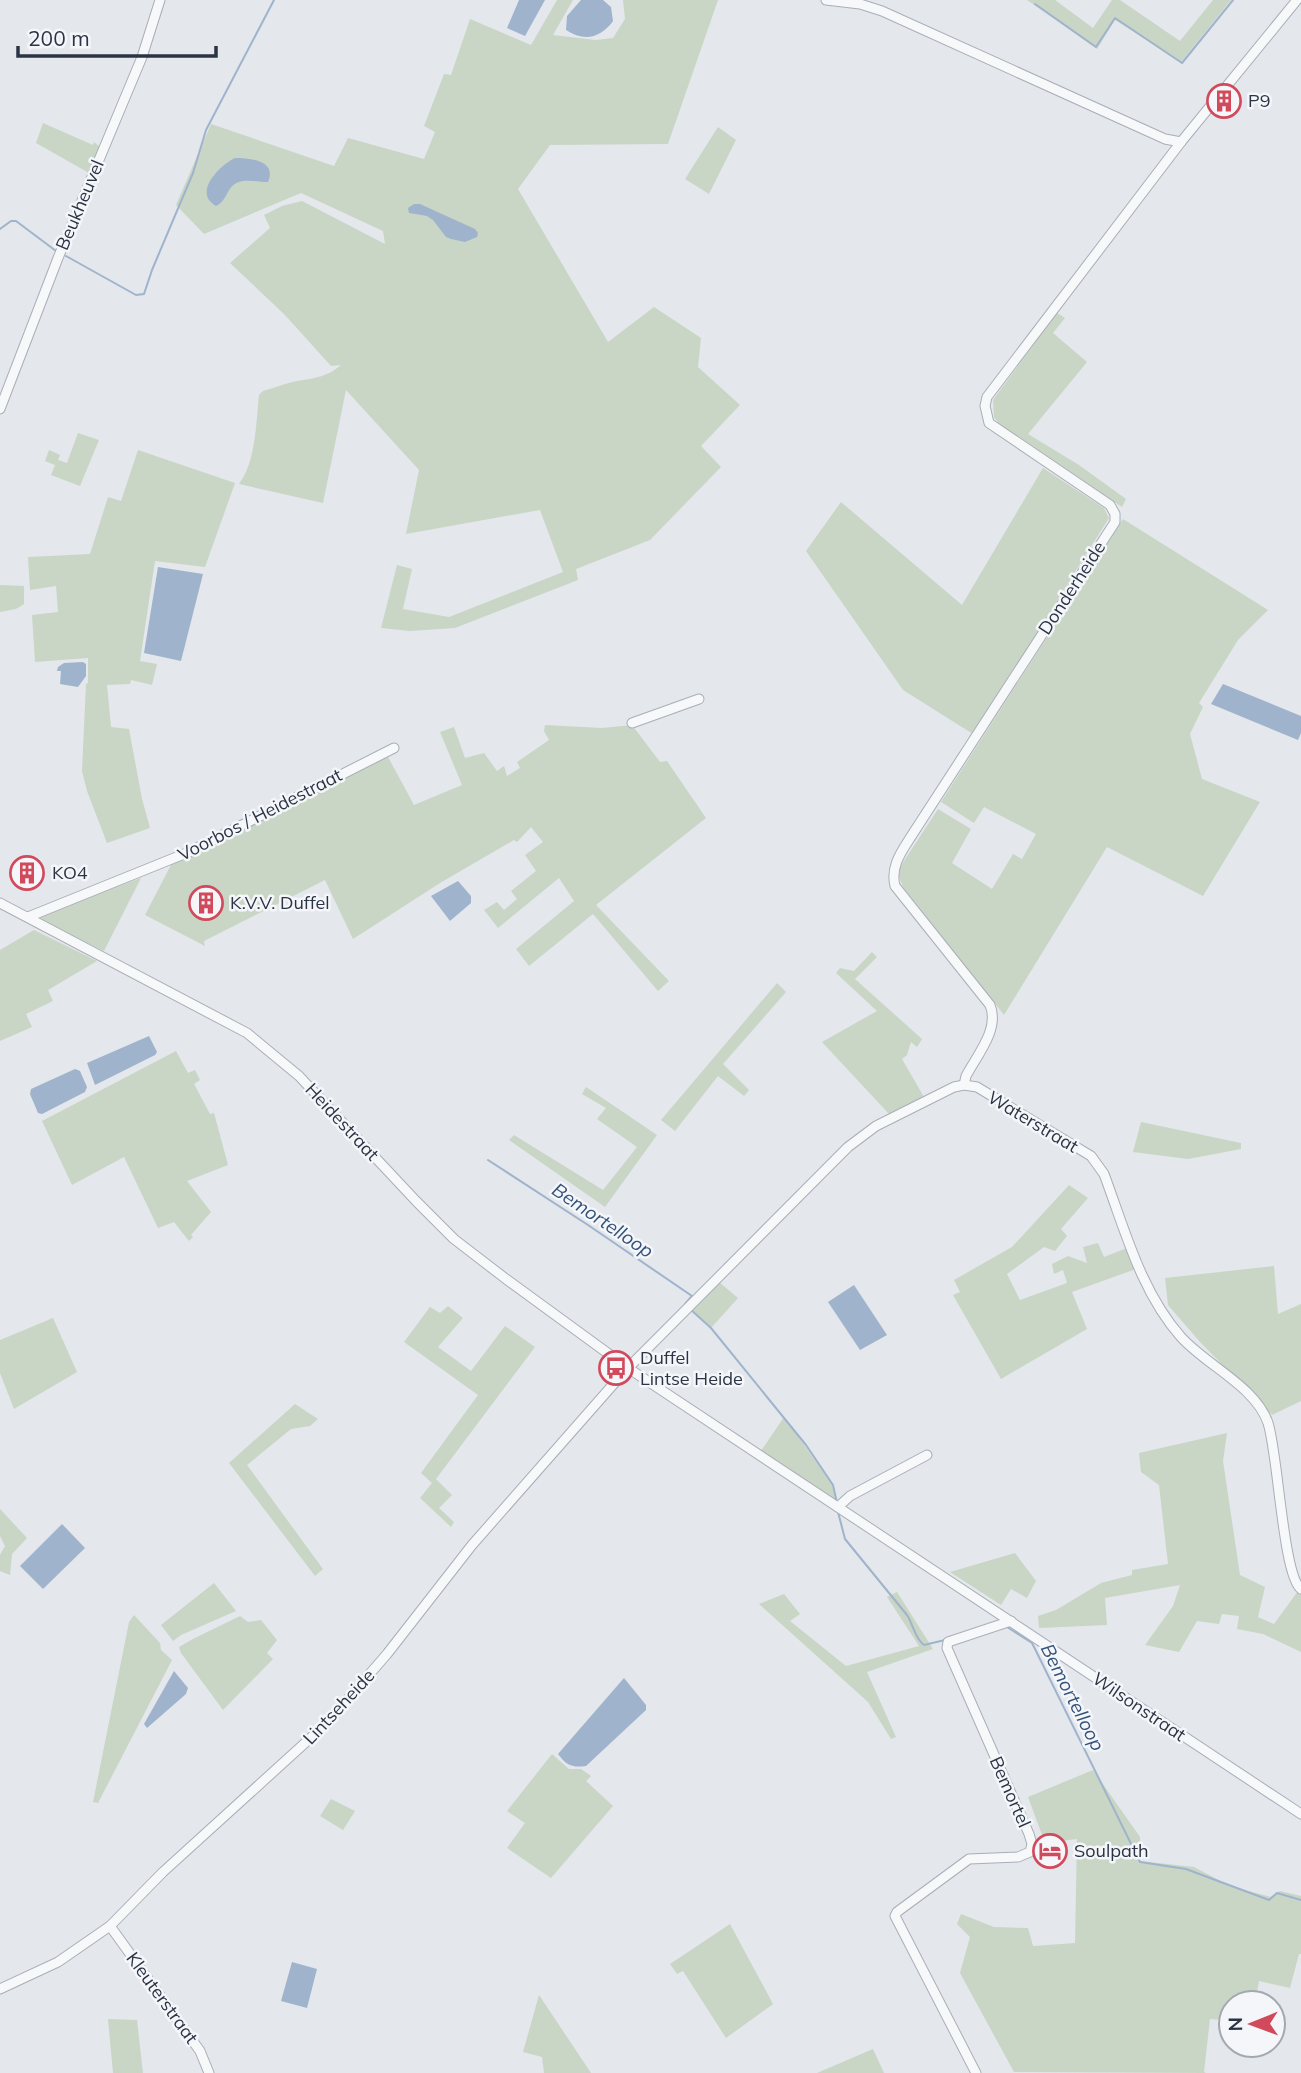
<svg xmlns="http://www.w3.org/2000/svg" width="1301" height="2073" font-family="Mulish,sans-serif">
<rect width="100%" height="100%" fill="#e4e7ec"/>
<g fill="#c9d6c5">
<path d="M557,0H573L553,35L596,40L613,38L625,19L623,0H718L668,144L550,145L518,189L608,342L654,307L701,338L698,367L740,405L701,446L721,467L650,540L576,569L578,580L455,628L410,631L381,628L397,565L412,569L403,609L449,617L563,572L540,510L406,534L419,470L346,390L323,503L239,484C256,461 256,423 259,395L263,391C274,388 286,383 297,381C315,378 327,377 341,365L331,366L285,315L230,263L270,228L264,215L282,206L302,201L385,244L383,231L301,193L204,234L176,205L211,124L334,166L348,138L424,159L435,132L424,126L444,74L451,75L470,19L531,45Z"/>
<polygon points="1027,0 1055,0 1093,28 1112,0 1120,0 1180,41 1213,0 1231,0 1181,62 1115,20 1097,49"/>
<polygon points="43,123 93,145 94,142 100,147 89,173 36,143"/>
<polygon points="718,127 736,140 709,194 685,179"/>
<polygon points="1057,313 1065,318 1053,333 1087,362 1028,434 1079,465 1126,499 1122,507 999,424 994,417 993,400"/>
<polygon points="78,433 99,440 80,486 51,475 55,465 45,461 49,450 60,455 58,460 67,463"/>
<polygon points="138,450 235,483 205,567 155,561 140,661 157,664 152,685 131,680 130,684 107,685 111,727 129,729 142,799 150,828 107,843 87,791 82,771 86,684 88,683 88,658 35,662 32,615 58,612 56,586 30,590 28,557 90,554 108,497 121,501"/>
<polygon points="1043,468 1104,508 1109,518 973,734 903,690 806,551 841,502 962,605"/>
<polygon points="1123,519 1268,610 1238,640 1199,703 1203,707 1190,734 1202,779 1260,802 1203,896 1107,847 1004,1015 903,887 899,877 900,867 938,809 971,829 952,863 992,889 1013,854 1022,859 1036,834 984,807 974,823 941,802"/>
<polygon points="0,585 24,586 24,604 16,609 0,612"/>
<polygon points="545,725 602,728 632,725 660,762 667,761 706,818 596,905 669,981 658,991 593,914 529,966 516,949 574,901 559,878 498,928 484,910 497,902 504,910 517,899 511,891 536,871 525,855 543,842 531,827 517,842 514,840 440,883 353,939 325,880 204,941 205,946 145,915 173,861 388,757 414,805 462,785 440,732 454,727 465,758 484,753 497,771 504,766 507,776 520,768 517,762 549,740 544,731"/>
<polygon points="141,878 104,951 41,920 42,914"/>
<polygon points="34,930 97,961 48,990 53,1001 26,1014 32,1027 0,1041 0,950"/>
<polygon points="872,952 877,957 855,979 922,1039 917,1047 911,1042 907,1055 902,1059 924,1097 889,1114 822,1042 877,1011 836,973 840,968 854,971"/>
<polygon points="777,983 786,992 723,1064 749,1090 744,1096 718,1076 675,1131 661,1120"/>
<polygon points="176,1051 188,1073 195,1070 200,1080 194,1084 210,1114 214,1113 228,1165 187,1181 211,1212 191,1235 193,1237 189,1241 174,1222 158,1228 124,1157 72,1185 42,1121"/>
<polygon points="586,1087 657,1135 605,1207 509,1140 514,1135 603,1190 637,1147 597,1119 606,1108 582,1094"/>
<polygon points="1141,1122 1241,1143 1241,1149 1188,1159 1133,1152"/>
<polygon points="1069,1185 1088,1198 1061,1229 1067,1236 1055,1251 1044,1247 1007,1274 1020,1300 1067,1283 1063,1270 1054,1274 1052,1264 1068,1256 1087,1263 1083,1247 1098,1243 1104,1257 1127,1248 1136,1269 1072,1292 1087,1329 1001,1379 953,1295 960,1292 954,1280 1012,1247"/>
<polygon points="1274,1266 1278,1314 1301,1304 1301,1401 1272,1415 1200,1342 1168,1305 1165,1278"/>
<polygon points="719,1282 738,1298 711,1328 689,1308"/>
<polygon points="448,1306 463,1318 438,1347 471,1371 505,1326 535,1347 436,1479 452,1495 439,1508 454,1522 451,1527 420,1498 432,1483 421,1473 478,1395 404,1342 430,1307 440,1313"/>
<polygon points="53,1318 77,1372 14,1409 0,1373 0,1340"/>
<polygon points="295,1404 318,1419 310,1426 291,1429 247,1465 323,1569 315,1576 229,1463"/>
<polygon points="784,1417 833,1485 837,1502 761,1451"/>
<polygon points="1227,1433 1223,1461 1240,1575 1265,1587 1258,1617 1274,1624 1298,1591 1301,1593 1301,1652 1263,1634 1237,1629 1239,1616 1222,1614 1219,1624 1197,1621 1179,1652 1145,1645 1173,1606 1180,1585 1105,1598 1107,1625 1039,1628 1038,1616 1056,1610 1101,1583 1132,1575 1132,1570 1168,1564 1159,1485 1141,1472 1139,1453"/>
<polygon points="0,1509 27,1538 12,1554 10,1575 0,1571 0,1555 5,1546 0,1536"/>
<polygon points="1015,1553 1036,1581 1027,1598 1011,1589 1001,1605 950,1572"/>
<polygon points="214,1583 236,1611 181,1635 173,1641 161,1625"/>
<polygon points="897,1592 933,1649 867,1672 896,1737 891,1739 868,1702 759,1604 784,1594 800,1614 790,1621 846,1666 919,1646 887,1597"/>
<polygon points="134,1615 160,1643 161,1650 172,1660 98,1803 93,1802 129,1622"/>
<polygon points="240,1616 248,1622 261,1620 277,1640 267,1653 273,1659 223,1710 181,1653 179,1647 193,1639"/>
<polygon points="552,1754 569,1769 581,1769 591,1776 586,1781 613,1806 551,1878 507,1848 525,1823 507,1811"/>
<polygon points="1093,1770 1140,1837 1140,1861 1194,1867 1230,1886 1271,1897 1280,1891 1301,1896 1301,1954 1299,1954 1290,1988 1259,1981 1255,2003 1231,2003 1231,2021 1210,2019 1204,2072 1206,2073 1014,2072 960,1973 970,1937 957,1924 961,1914 994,1927 1028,1928 1033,1946 1075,1943 1077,1839 1045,1843 1028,1797"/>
<polygon points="331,1799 355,1811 343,1830 320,1816"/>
<polygon points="730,1924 773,2004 726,2038 683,1971 677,1974 670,1964"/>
<polygon points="539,1995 591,2073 544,2073 542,2057 523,2052"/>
<polygon points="108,2019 137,2020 143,2073 113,2073"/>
<polygon points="873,2049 884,2073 817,2073"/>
</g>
<g fill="#9fb4cc">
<polygon points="519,0 545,0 525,36 507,28"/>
<path d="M581,0H603L611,7L613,21C601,38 584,42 566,30L567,16Z"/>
<path d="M235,158C252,158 277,161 268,182C259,182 247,179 239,182C226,186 228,201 216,206C192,193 220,165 235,158Z"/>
<polygon points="414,204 420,204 475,229 478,233 477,237 465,242 451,239 446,237 433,220 427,216 409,213 408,208"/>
<polygon points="158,567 203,574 181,661 144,653"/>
<polygon points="83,662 86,664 86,676 78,687 60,684 61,671 57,671 58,667 64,663"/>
<polygon points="1223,684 1301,716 1301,733 1298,740 1211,704"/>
<polygon points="458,881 471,896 471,903 450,921 431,896"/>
<polygon points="149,1036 157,1052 155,1055 95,1085 87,1063"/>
<polygon points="75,1069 80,1071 87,1087 85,1092 42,1114 38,1113 30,1094 31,1089"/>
<polygon points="854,1285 887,1335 860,1350 828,1302"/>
<polygon points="62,1524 85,1548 43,1589 20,1566"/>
<polygon points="174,1671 188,1688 186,1694 147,1728 144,1724"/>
<path d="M624,1678L646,1705V1710L586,1766C572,1768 566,1765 558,1754Z"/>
<polygon points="292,1962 317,1969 307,2008 281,2001"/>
</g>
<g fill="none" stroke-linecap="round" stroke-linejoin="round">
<g stroke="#9fb4cc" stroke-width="2">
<polyline points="1035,4 1096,47 1115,18 1182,63 1233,0"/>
<polyline points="0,229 11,221 16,221 56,251"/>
<polyline points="66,256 136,295 144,294 152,270 193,173 206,130 274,0"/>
<polyline points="488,1160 588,1225 692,1296 685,1304"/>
<polyline points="690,1309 711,1328 806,1445 833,1485 837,1503"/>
<path d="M838,1512L845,1539L907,1615C913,1624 915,1639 924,1645L945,1640"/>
<polyline points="1007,1627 1032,1643 1036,1651 1140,1862 1186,1869 1269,1900 1277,1893 1301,1900"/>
</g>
<g stroke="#a9aeb7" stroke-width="11">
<g id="minor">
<polyline points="826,0 860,4 882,11 1165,139 1181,142"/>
<polyline points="0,409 58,258 142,57 160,0"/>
<polyline points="632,723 699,699"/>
<polyline points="0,903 247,1033 299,1076 416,1201 454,1239 506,1279 628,1368 1301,1814"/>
<polyline points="28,917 189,852 394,748"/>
<path d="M964,1085L966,1076C977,1055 1000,1029 990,1005L895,886C890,866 902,851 912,835L1115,522V514L1110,505L989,423L985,406L987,397L1181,142L1297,0"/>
<polyline points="838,1507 850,1496 927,1455"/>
<polyline points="110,1926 200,2051 209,2073"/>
<path d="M0,1989L58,1962L110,1926L163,1872L327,1723L387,1654L472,1545L625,1371L848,1147L876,1126L954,1087L964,1085L977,1087L1091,1156L1104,1174C1125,1230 1141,1292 1181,1337C1206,1365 1256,1387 1268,1423C1278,1453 1283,1576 1301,1589"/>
<polyline points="976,2073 895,1916 897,1912 969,1859 1018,1857 1030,1852 1032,1844 1029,1834 947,1648 948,1642 1011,1621"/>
</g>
</g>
<use href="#minor" stroke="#f7f8fa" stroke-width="9"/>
</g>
<defs>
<g id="building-ring" transform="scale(1.75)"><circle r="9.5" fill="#f4f6f9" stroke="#d1495b" stroke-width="1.5"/><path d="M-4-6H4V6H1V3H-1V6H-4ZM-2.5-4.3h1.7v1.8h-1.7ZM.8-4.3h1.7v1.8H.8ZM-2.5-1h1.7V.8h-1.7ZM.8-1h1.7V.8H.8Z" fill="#d1495b"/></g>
<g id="bus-ring" transform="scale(1.75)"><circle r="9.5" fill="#f4f6f9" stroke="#d1495b" stroke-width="1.5"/><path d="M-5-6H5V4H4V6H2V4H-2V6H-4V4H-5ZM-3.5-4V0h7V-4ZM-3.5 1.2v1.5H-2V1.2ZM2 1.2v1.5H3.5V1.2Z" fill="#d1495b"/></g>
<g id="hotel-ring" transform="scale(1.75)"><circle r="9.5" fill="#f4f6f9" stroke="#d1495b" stroke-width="1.5"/><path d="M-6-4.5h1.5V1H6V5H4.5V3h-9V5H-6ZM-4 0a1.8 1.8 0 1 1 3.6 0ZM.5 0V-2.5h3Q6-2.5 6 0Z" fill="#d1495b"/></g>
</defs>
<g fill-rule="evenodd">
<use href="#building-ring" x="1224" y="101"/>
<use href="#building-ring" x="27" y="873"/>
<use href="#building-ring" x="206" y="903"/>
<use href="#bus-ring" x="616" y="1368"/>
<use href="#hotel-ring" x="1050" y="1851"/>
</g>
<g text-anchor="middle" stroke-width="5" stroke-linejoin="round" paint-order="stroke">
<g font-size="18" fill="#2b3445" stroke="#f4f6f9" text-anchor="start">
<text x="1248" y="107">P9</text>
<text x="52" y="879">KO4</text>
<text x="230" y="909">K.V.V. Duffel</text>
<text x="640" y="1364">Duffel<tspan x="640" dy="21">Lintse Heide</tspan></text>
<text x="1074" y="1857">Soulpath</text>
</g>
<g font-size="18" fill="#2b3445" stroke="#f4f6f9">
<text transform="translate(80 205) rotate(-67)" y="6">Beukheuvel</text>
<text transform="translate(1072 588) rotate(-57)" y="6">Donderheide</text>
<text transform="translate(260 815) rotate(-27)" y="6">Voorbos / Heidestraat</text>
<text transform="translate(342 1122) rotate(47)" y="6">Heidestraat</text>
<text transform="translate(1033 1122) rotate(31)" y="6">Waterstraat</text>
<text transform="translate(339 1707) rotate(-47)" y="6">Lintseheide</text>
<text transform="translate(1139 1707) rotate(34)" y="6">Wilsonstraat</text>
<text transform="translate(1010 1792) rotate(66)" y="6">Bemortel</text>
<text transform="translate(162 1998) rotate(54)" y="6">Kleuterstraat</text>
</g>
<g font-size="19" font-style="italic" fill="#34527a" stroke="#f4f6f9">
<text transform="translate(603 1220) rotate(34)" y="7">Bemortelloop</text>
<text transform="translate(1073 1697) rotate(63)" y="7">Bemortelloop</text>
</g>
</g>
<g transform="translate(1252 2024) rotate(269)"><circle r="33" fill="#f4f6f9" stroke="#a4a8b1" stroke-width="2"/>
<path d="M0-5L12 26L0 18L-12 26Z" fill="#d1495b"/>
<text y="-10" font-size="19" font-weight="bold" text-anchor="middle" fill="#2b3445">N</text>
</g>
<path d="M18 46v10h198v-10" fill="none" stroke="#2b3445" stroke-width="3.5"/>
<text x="28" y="46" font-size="21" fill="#2b3445" stroke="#f4f6f9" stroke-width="5" paint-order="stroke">200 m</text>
</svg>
